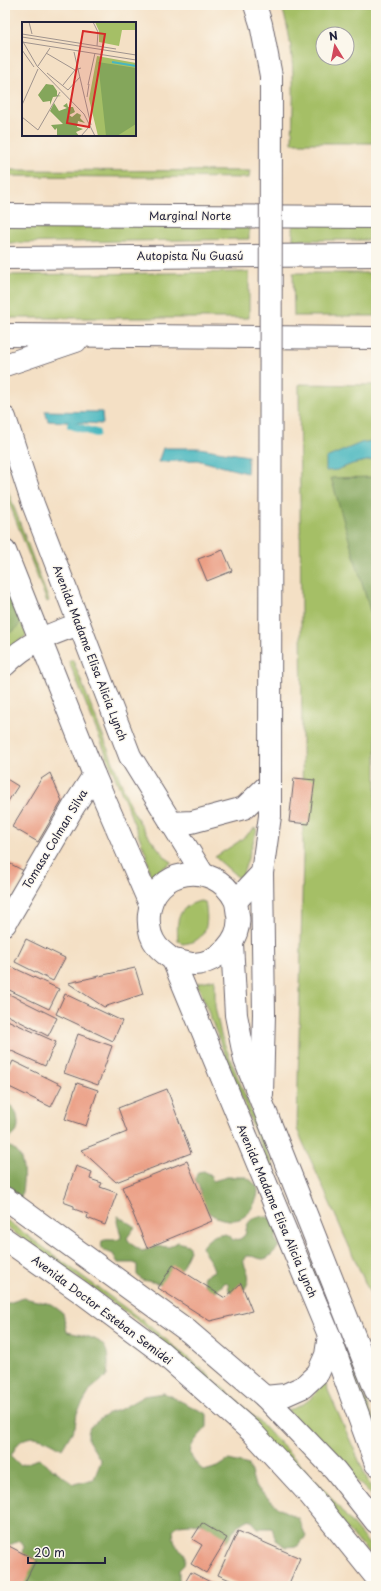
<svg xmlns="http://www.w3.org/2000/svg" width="381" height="1591" font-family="'Playpen Sans',sans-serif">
<rect width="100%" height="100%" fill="#fbf7ec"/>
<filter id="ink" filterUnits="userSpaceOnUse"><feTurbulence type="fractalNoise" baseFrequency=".025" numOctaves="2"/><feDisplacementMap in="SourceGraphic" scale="8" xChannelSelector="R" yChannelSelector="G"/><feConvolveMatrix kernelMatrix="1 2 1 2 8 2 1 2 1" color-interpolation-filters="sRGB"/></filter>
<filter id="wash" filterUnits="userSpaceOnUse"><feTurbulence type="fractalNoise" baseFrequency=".012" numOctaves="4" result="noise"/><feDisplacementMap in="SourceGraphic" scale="16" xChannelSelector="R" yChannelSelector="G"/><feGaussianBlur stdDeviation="0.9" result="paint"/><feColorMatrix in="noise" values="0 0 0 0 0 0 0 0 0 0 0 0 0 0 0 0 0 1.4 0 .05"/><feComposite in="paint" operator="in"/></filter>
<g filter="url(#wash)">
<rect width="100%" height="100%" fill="#f4e0c5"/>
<g fill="#a5bf66" stroke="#647050" fill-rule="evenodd">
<path d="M281,5H376V143H292C293,97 297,49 281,5ZM323,34H347V58H323Z"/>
<polygon points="5,169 9,170 250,171 249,178 5,176"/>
<polygon points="249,221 249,239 5,243 5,222"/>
<polygon points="293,223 376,224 376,240 293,240"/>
<polygon points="249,272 249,318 5,318 5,275"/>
<polygon points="293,273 376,273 376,316 294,316"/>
<polygon points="299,384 376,385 376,1307 297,1129 303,853"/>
<polygon points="5,483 49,601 47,602 5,492"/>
<polygon points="5,588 27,635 5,652"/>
<polygon points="70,660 73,660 131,808 146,833 166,858 172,862 150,877 147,856 69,662"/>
<polygon points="255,828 257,830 241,880 215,857 238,842"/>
<path d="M200,901L205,902C209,923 208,942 182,944L178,940C176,919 178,907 200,901Z"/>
<polygon points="215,979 215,1006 221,1035 376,1426 376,1441 197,983"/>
<polygon points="5,1219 143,1321 203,1370 200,1373 141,1323 5,1226"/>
<polygon points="204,1371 257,1419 323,1488 376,1553 376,1560 201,1374"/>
<path d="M324,1381L375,1497L376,1500L287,1410C306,1405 314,1398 324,1381Z"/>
</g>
<g fill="#84a65b" stroke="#53644b">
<polygon points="376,477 376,631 331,478"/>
<polygon points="5,573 10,590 8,596 10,599 19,601 22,621 15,630 5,635"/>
<path d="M5,1066C15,1073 6,1085 5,1095C4,1104 10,1104 14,1109C18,1113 19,1126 17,1131C15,1135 11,1137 8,1139L5,1138Z"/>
<path d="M5,1145C28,1150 24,1180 21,1198L5,1211Z"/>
<path d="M204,1171L210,1175L213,1181L227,1177H246C249,1179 253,1182 256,1185C262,1192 253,1209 246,1215C236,1225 212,1219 204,1208C200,1203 201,1196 200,1190C199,1186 197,1182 195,1179L198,1172Z"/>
<path d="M118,1216L135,1227L127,1238L131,1244L142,1251L159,1246L169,1247L178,1242L188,1245L190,1250L177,1278L162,1284L142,1280L137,1275V1265L134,1263H118L113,1254L103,1250L101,1248L102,1241C108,1238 115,1242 121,1238C121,1230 115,1224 118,1216Z"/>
<path d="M263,1216L273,1219L278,1233L275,1239L279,1245C278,1248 276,1250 273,1253C262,1265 259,1255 246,1256C237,1266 259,1273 242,1292H232L229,1291L228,1284L226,1282L216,1291H213L205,1286L203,1279L204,1276L214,1271C212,1260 205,1257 202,1247C206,1240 220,1229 229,1236C231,1237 232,1239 233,1240L240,1239L245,1235C248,1221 248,1219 263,1216Z"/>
<path d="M24,1298L51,1304L63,1313L67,1332C99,1339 112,1339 107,1376L91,1389L77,1413L75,1427L62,1449C49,1441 31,1430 18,1444C15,1447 13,1453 11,1456L20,1465L39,1459L74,1484L94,1479L101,1461L88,1440V1433L90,1427L108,1413L121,1409L144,1396L164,1393L207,1414V1427C191,1445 181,1452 204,1471L218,1467L229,1460L249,1465L255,1486L280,1509L298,1518L306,1536L298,1546L286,1547L276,1540L272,1528H258L250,1519L238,1525L227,1541L215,1540L213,1533L203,1523L178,1525L173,1530C174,1533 173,1540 175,1543C180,1554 188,1547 184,1565L179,1570V1586H18L23,1554L24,1547L21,1541L14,1543L5,1548V1304Z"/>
</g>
<g fill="#48b7bf" stroke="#356c7d">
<polygon points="45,411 102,412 103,424 48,421"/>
<polygon points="376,440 376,459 352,464 337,470 326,471 326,458 361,443"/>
<polygon points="163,448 199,448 248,456 247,473 197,460 158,462"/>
</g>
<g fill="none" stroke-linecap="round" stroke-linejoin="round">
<polyline stroke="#48b7bf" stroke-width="8" points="71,425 96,433"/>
</g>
<g id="blocks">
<g fill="#eb9f85">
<polygon points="223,550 232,571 207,581 198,559"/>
<polygon points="50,773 62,801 38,842 12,827 41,779"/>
<polygon points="5,778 18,786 5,806"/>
<polygon points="294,778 315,780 309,824 289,822"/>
<polygon points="5,861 24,871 5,905"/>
<polygon points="26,939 65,958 53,981 15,962"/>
<polygon points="8,965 59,989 49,1009 5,988 5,970"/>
<polygon points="135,968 143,994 104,1007 68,983"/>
<polygon points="5,992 57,1018 48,1036 5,1014"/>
<polygon points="65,994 122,1021 113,1041 56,1014"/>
<polygon points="5,1019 56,1042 45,1066 5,1048"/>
<polygon points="78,1034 112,1046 98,1085 64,1073"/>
<polygon points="13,1061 62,1085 51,1107 5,1085 5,1077"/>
<polygon points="77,1083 98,1090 86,1126 65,1119"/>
<polygon points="167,1089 191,1153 116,1182 81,1150 127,1132 118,1108"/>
<polygon points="187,1161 212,1221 147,1248 122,1187"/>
<polygon points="76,1166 92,1172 90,1179 102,1183 100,1187 117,1193 105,1225 87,1218 88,1214 74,1209 74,1206 63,1202"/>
<polygon points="173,1265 225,1298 241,1283 252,1311 210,1321 158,1288"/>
<polygon points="202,1523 227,1538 206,1573 191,1564 202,1545 192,1539"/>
<polygon points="238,1531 300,1558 288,1586 244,1586 218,1575"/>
<polygon points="5,1544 36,1560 23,1586 5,1586"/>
<polygon points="191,1572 218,1586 183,1586"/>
</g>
</g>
</g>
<g filter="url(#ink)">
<use href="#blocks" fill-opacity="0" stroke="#6c646b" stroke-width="1"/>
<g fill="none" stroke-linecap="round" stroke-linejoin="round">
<g stroke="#6c646b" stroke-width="24">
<g id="minor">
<polyline points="5,215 376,217"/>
<path d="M5,665C28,642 49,635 79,624"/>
<polyline points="171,823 192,822 244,808 270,783"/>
<polyline points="236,901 262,873 270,816 270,783"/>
<polyline points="5,924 74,806 94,775"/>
</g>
</g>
<g stroke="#6c646b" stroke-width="24">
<g id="major">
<polyline points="5,418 33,504 130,756 203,874"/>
<polyline points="5,551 94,775 150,904"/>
<polyline points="262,873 264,1014 262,1094"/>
<polyline points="232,943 236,1015 245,1060 376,1391"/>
<path d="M173,960C180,961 188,964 194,964C218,963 242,939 238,915C237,911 237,904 235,900C214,859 153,868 149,914C148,925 150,937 157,946C161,951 168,956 173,960L329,1335L376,1464"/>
</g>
</g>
<g stroke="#6c646b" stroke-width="24">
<g id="highway">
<polyline points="5,258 376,255"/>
<polyline points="5,335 376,338"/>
<polyline points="5,365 76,341"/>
<polyline points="5,1198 188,1331 265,1397 335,1470 376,1522"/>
<polyline points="5,1239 82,1293 161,1352 252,1432 309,1494 376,1577"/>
<polyline points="265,1397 285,1395 303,1387 318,1373 326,1355 329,1335"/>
</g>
</g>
<use href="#minor" stroke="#fff" stroke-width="22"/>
<use href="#major" stroke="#fff" stroke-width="22"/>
<use href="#highway" stroke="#fff" stroke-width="22"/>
<g stroke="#6c646b" stroke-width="24" stroke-linecap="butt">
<polyline id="minor-bridge" points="255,5 261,24 271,76 270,783"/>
</g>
<use href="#minor-bridge" stroke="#fff" stroke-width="22"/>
</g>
</g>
<g text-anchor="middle" stroke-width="3" stroke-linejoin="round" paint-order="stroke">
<g font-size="11" fill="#22223b" stroke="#fbf7ec">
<text x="190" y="220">Marginal Norte</text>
<text x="190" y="260">Autopista Ñu Guasú</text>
<text transform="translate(90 653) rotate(69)" y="4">Avenida Madame Elisa Alicia Lynch</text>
<text transform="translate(55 839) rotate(-59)" y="4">Tomasa Colman Silva</text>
<text transform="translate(277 1211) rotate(67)" y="4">Avenida Madame Elisa Alicia Lynch</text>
<text transform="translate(102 1310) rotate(37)" y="4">Avenida Doctor Esteban Semidei</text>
</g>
</g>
<g transform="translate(22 22)">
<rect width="114" height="114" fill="#f4e0c5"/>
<path d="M73,0H114V8H100L97,24L77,20V9ZM75,34L114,41V114H76L67,77Z" fill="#a5bf66"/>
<path d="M76,40L114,46V102L95,114H84ZM24,62L31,63L35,69V73L39,74L31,75L28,83V79L21,80L16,73ZM32,81L37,89L45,86L41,84L45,81L46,85H51L53,90L47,93L50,95L55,91L59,93L58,96L63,101L56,99L55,105L61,107L54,110L57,114L35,113V106L33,108L29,103L41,102L28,89Z" fill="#84a65b"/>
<path fill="none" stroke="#48b7bf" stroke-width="2" d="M90,40L114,44"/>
<path fill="none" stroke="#a0948e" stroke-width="1" d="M7,0L10,12M71,0L76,10L75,24M0,12L94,27M0,15L114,33M0,18L15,44L62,92L73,114M0,20L114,38M0,28L12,45M52,30L69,103M24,31L53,48M16,44L28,26M25,51L46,68L58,55M41,63L53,48L59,46M66,63L73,31M65,75L67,62M0,83L16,47M0,95L16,108L38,70M59,114L67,105"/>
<path fill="#d62828" fill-opacity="0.15" stroke="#d62828" stroke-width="2" d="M61,9L83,12L67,105L45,101Z"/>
<rect width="114" height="114" fill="none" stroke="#22223b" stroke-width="2"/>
</g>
<rect width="381" height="1591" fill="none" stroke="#fbf7ec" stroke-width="20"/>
<g transform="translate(335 46) rotate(350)"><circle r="19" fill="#fbf7ec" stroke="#a4a2a5"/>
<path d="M0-3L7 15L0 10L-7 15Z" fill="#d1495b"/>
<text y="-6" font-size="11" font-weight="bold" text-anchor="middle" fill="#22223b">N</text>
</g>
<path d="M28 1557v6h77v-6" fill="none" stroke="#22223b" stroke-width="2"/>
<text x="34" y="1557" font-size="12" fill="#22223b" stroke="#fbf7ec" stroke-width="3" paint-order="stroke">20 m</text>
</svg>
